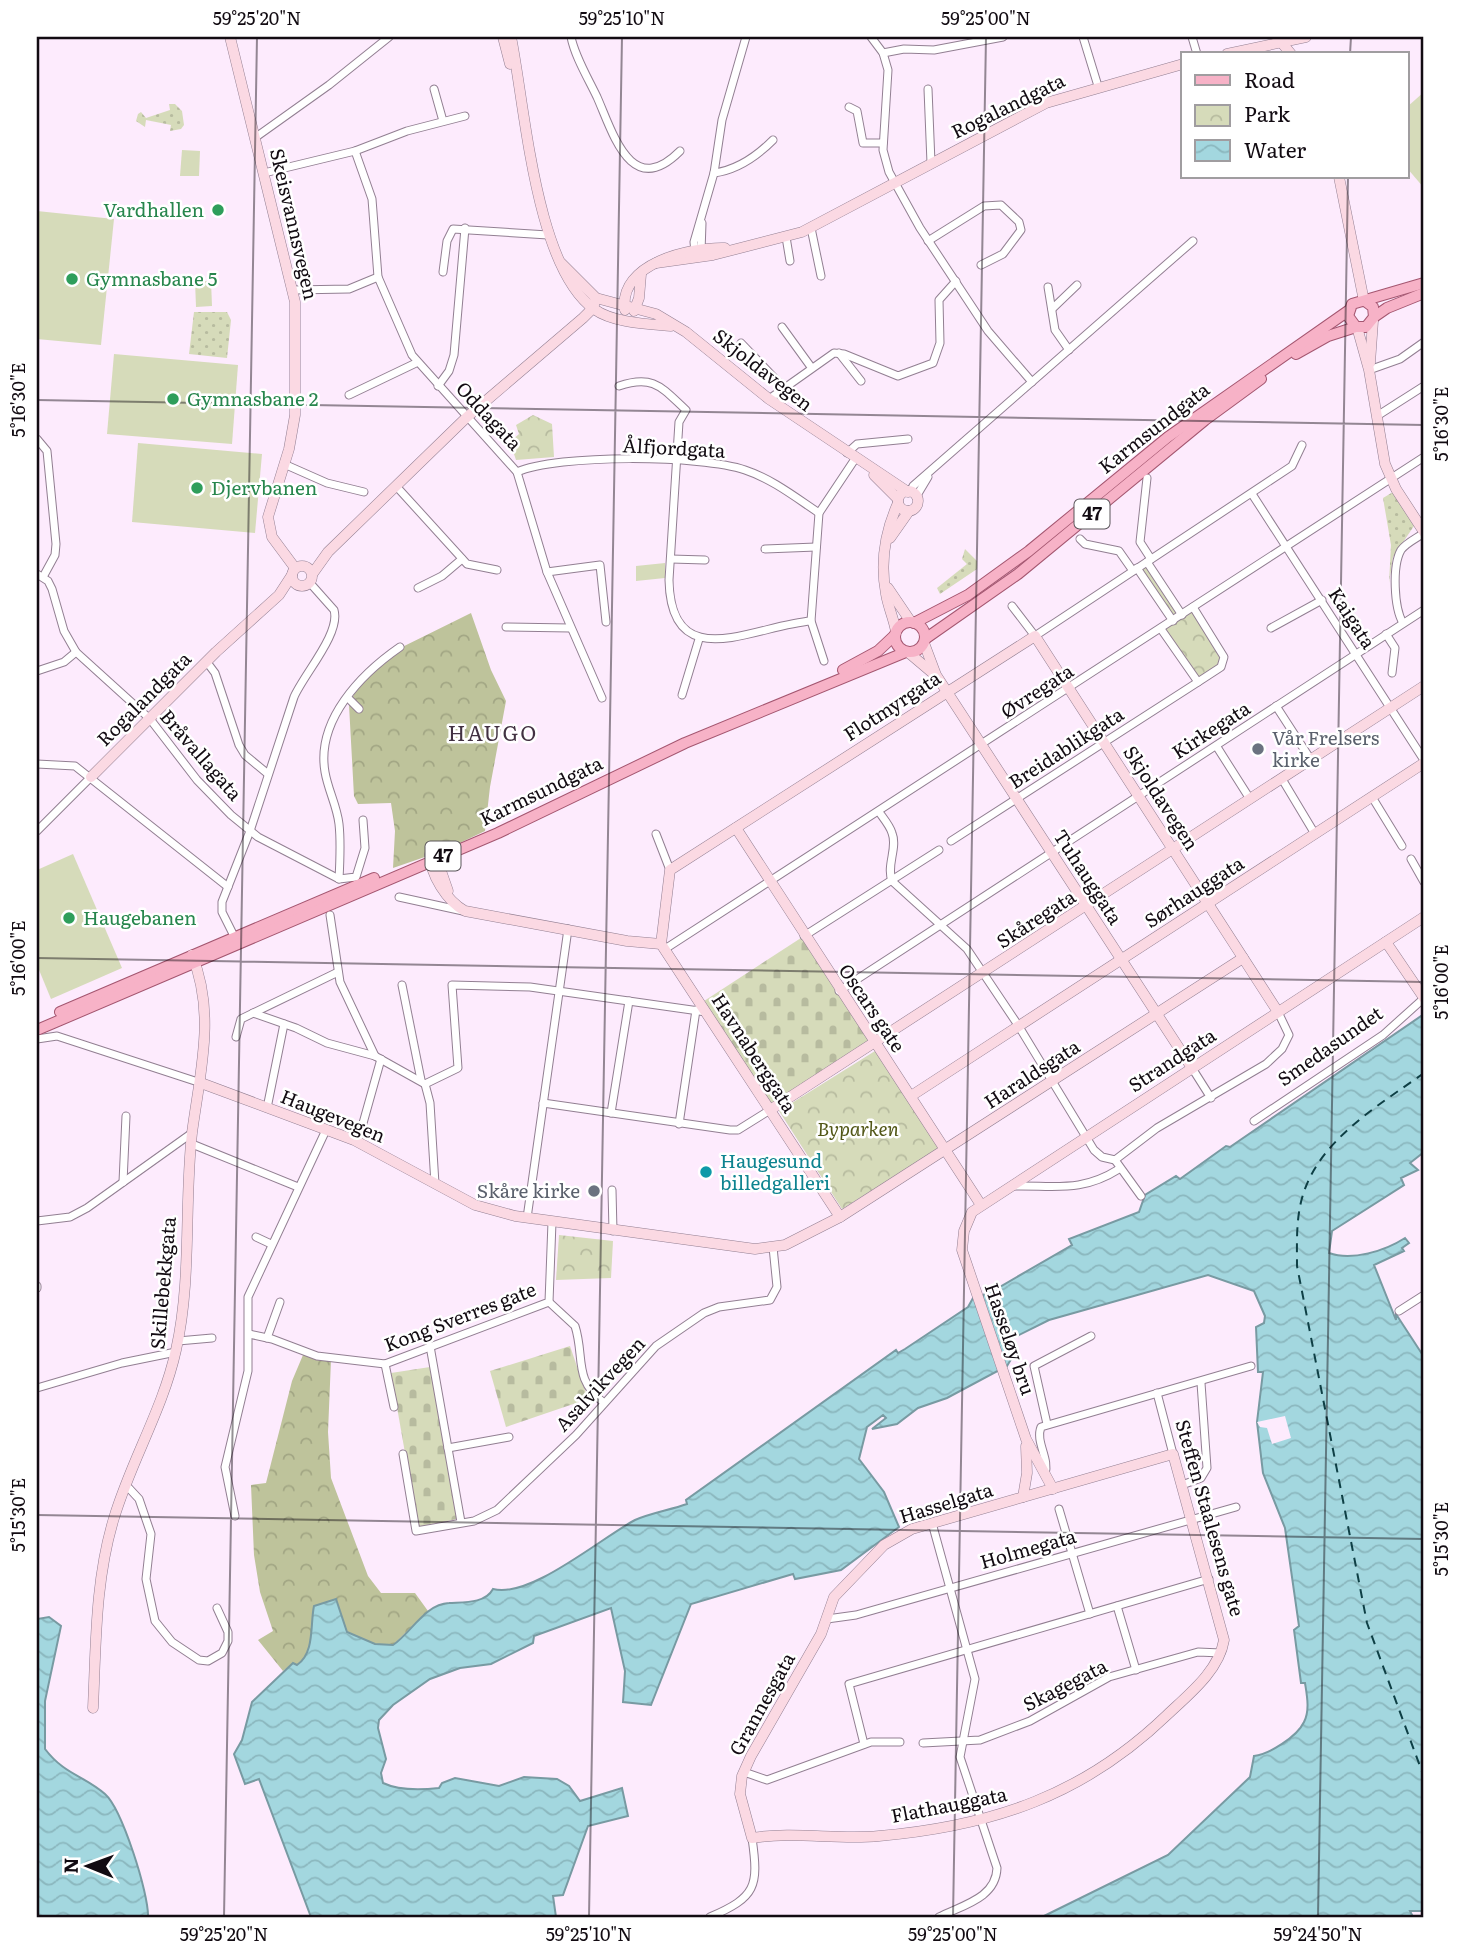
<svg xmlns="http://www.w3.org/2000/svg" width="1461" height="1954" font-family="Literata,serif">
<defs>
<pattern id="grass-dots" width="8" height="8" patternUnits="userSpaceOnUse" patternTransform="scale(1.75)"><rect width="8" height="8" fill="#d6dbba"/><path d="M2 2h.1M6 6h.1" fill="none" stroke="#b7bb9f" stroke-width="1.8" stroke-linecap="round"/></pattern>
<pattern id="forest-crowns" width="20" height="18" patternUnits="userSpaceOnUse" patternTransform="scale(1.75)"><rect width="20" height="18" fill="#bec39b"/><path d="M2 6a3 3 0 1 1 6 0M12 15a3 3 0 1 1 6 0" fill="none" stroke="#a2a684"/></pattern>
<pattern id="cemetery-stones" width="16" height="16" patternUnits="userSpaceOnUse" patternTransform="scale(1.75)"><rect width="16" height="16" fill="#d6dbba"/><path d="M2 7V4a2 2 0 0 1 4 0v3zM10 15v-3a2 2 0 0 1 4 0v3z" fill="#b7bb9f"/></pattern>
<pattern id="park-crowns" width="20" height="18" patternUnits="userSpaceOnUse" patternTransform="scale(1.75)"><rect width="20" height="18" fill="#d6dbba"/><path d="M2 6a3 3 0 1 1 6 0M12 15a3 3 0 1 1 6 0" fill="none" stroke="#b7bb9f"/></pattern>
<pattern id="water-waves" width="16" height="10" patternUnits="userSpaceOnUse" patternTransform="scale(1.75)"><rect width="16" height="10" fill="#a3d7df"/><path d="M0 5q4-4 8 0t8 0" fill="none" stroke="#8bb7be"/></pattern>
</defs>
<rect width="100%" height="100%" fill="#fdebfd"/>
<g fill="url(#grass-dots)">
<polygon points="169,104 175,104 182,111 184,125 181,129 170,131 171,125 146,120 145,127 136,121 138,114 141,112 146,118 170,110"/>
<polygon points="194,312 227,312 231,320 227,358 189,354"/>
<polygon points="1393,492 1414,526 1393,557 1389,583 1391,545 1383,498"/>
<polygon points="965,549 977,561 977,569 940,594 937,588 967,564 962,559"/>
</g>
<g fill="url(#forest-crowns)">
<polygon points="471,613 491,670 506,701 490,787 485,831 445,850 393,868 395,831 391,803 358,804 354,796 349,705 363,675 382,657"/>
<path d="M303,1355L331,1360L328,1432L331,1478L368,1576L381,1593H415L428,1611L393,1645L375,1644L347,1632L336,1599L315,1606C310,1624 315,1653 297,1665L292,1664L283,1671L258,1640L273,1631L260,1592L254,1555L251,1485L266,1483L292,1381Z"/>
</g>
<g fill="url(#cemetery-stones)">
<polygon points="804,936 876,1044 770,1110 701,1003"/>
<polygon points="570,1346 588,1399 506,1427 490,1371"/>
<polygon points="430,1367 457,1519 418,1527 391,1373"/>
</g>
<g fill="url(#park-crowns)">
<polygon points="533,415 552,424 554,457 516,460 510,442 519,434 516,425"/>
<polygon points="1147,562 1182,615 1193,607 1223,653 1223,664 1198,682 1161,629 1173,621 1137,568"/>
<polygon points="875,1051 941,1148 842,1209 779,1111"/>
<polygon points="559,1235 613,1241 611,1278 556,1280"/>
</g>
<g fill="#d6dbba">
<polygon points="1424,92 1424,188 1407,168 1407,107"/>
<polygon points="182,150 200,151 199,176 180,176"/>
<polygon points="37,211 114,219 101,345 37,339"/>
<polygon points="195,281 211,281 212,306 196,307"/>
<polygon points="114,354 238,365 232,444 107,434"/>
<polygon points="138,443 262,454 255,533 132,522"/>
<polygon points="665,563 665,578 636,581 636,566"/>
<polygon points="73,854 122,968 51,999 37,965 37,870"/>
</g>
<g fill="url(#water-waves)" stroke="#789aa2" stroke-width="2">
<path d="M1424,1014V1152L1410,1163L1418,1170L1401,1178L1404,1185L1332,1231L1329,1253C1352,1261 1385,1251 1405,1238L1409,1243L1402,1248L1404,1251L1374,1265L1396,1320V1314L1424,1357V1911H1410L1413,1917H1042L1168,1855L1250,1777L1254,1756C1269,1754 1297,1737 1304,1722C1310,1710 1307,1696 1305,1683H1301L1294,1630L1299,1626L1285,1528L1263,1473L1257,1422L1263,1372H1258L1256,1327L1264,1323L1265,1316L1254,1291L1208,1275L1049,1320L1007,1341L1013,1356L1007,1366L947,1398L918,1408L897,1424L872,1429L886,1418L883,1415L867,1427L859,1459L884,1492L899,1527L841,1570L795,1579L793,1574L691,1604L651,1705L623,1702L625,1671L611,1608L534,1636L533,1643L491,1664L460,1668L430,1679L393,1705L379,1720L378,1728L386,1759L381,1773L383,1783C400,1791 422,1790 439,1788L442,1783L455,1778L499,1786L524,1777L557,1779L569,1786L580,1801L622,1788L628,1816L588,1826L563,1895L553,1896L556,1917H311L259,1779L245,1784L234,1754L242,1740L252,1702L293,1663L297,1665C315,1653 310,1624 314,1606L336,1599L347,1632L375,1644L393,1645C411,1633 425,1604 449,1603C463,1602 485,1604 493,1589C530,1599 601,1538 635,1520C651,1513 670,1510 687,1504L686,1500L896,1350L898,1353L905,1349L968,1307L973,1298L979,1301L989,1288L991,1292L1072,1245L1069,1239L1139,1212L1145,1195L1176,1176L1180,1179L1226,1146L1230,1147Z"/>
<path d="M49,1617L61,1626L45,1701V1749C65,1775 83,1775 105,1794C122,1809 149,1894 148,1917H37V1619Z"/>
</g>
<polygon fill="#fdebfd" points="1285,1416 1291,1438 1272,1444 1267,1428 1260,1427 1257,1422"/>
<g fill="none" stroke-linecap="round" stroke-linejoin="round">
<path stroke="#0e3f45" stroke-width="2" stroke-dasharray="9 7" stroke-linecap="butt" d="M1424,1073C1378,1106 1315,1142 1301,1202C1296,1223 1297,1245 1297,1266L1367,1623L1424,1777"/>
<g stroke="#927f92" stroke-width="9">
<g id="street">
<path d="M571,37C575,57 588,78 597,97C613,133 631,200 680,151"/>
<polyline points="871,37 883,53 888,70 883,150 889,172 920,228 988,331 1032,382"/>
<polyline points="1083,37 1098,86"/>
<polyline points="1192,37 1197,54"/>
<polyline points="883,53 904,49 934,50 1003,37"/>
<polyline points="434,89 443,121"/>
<polyline points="928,89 931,163"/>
<polyline points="849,107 857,111 863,143 883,143"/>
<polyline points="256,137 329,85 389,37"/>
<polyline points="355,151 372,199 378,277 412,355 517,472 547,572 602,698"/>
<polyline points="264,173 355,151 407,131 465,116"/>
<path d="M714,173C737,170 757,156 773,140"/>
<polyline points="811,228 821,276"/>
<polyline points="786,237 790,261"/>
<polyline points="928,241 984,206 1001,205 1019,222 1021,230 1003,254 981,265"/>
<polyline points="695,252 694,242 714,173 722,120 746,37"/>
<polyline points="701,252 702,223"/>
<polyline points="443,272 447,241 453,229 548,235"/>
<polyline points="1048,287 1055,330 1069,350"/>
<polyline points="293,290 349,289 378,277"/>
<polyline points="1052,309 1077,285"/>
<polyline points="782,327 811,367"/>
<polyline points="741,343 784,388"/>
<polyline points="839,353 861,381"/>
<polyline points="1369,370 1400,359 1424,342"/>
<polyline points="438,386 449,371 454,355 465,228"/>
<path d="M619,386C654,374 662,388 686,410L679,422L669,580C671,678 755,625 811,621"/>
<polyline points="349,395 416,363"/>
<polyline points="769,399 834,353 844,354 898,376 933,363 940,343 939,300 956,281"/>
<polyline points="1377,416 1424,386"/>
<polyline points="37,439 47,451 56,544 55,555 43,577"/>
<polyline points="847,453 857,444 908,439"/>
<polyline points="284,464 327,483 364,492"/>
<path d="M517,472C556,454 703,455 745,470C772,479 795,497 819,513"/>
<polyline points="1147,478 1140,542 1151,559"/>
<polyline points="396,486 467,564 497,570"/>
<polyline points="910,492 913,486 1193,241"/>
<polyline points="1252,494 1424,760"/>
<polyline points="916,497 928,477"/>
<polyline points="1080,539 1085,544 1119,551 1133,571"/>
<polyline points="765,549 816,547"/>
<polyline points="671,559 705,560"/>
<polyline points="1147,562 1182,615"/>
<polyline points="1137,568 1173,621"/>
<polyline points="547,572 600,565 606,622"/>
<polyline points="37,574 48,581 52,589 64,631 76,652 150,719 197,780 231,815 258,837 339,879 356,877 365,848 363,820"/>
<polyline points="418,588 442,576 462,559"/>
<polyline points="1012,606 1035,636 1292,466 1302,445"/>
<polyline points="1193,607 1224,657 1221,667 1198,682"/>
<path d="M1403,623C1394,608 1392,566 1401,550C1406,543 1417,538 1424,533"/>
<polyline points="506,627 570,628"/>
<polyline points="1271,628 1322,600"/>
<polyline points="1386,634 1395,648 1392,673"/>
<polyline points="206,661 215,673 239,745 245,755 268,774"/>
<polyline points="824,661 811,621 819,513 855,459"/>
<polyline points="37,671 64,662 76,652"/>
<polyline points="682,695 699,639"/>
<polyline points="348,698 359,709"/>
<polyline points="1276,706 1311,760"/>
<polyline points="1217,747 1250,799"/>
<polyline points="37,764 75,766 228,887"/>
<polyline points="1282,779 1315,834"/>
<polyline points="1372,797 1402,846"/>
<path d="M879,812C884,819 890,826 892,833C898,848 886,865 892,881L967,949L1018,1025L1094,1150L1102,1157L1115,1160"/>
<polyline points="37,831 91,777"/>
<polyline points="656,834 670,870"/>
<polyline points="951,841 1198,682 1161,629"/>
<polyline points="1411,859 1424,882"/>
<path d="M339,879C340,861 341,842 339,824C337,806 328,790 325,772C316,720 361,674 400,647"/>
<polyline points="399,897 463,911"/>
<polyline points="330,915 340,982 375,1056"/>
<path d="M234,936L222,912V902L250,831L294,697C304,674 341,633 334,610L310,583"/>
<polyline points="804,936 939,850"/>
<polyline points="665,949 1424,457"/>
<polyline points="402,985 421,1080"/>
<polyline points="839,991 1424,610"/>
<polyline points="253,1013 296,1028 327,1043 375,1056 425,1084"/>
<polyline points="236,1037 241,1019 338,972"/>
<polyline points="37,1039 57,1036 201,1083"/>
<polyline points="1192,1068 1211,1098"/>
<polyline points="543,1103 730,1130 738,1130 770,1110"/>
<polyline points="267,1108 284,1024"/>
<polyline points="611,1113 629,1001"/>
<polyline points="1254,1121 1383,1035 1423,999"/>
<polyline points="679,1124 696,1010"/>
<polyline points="358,1141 381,1059"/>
<polyline points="192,1144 298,1187"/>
<polyline points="123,1182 126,1116"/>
<polyline points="435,1184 430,1103 425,1084 458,1068 452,985 530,987 706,1012"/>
<path d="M1012,1186C1055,1185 1081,1193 1119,1169"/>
<polyline points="612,1190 613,1231"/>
<polyline points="1141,1196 1115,1160 1157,1128 1266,1064 1282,1049 1289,1035 1278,1012"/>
<polyline points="527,1218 568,929"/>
<polyline points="37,1221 70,1217 87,1208 192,1133"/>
<polyline points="256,1237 271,1244"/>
<polyline points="37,1288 37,1286"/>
<path d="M549,1302L575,1326C585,1357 573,1379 603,1402"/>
<polyline points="1399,1311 1424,1295"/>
<polyline points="249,1334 272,1339 317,1356 385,1364 549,1302 552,1222"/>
<polyline points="267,1338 280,1302"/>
<polyline points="178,1341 212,1338"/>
<polyline points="430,1346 461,1522"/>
<polyline points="385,1364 394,1407"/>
<polyline points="37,1388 122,1363 176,1352"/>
<polyline points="1157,1393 1173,1454"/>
<polyline points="1047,1424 1034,1366 1091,1336"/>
<polyline points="448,1448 509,1437"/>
<polyline points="403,1454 416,1531 474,1521 497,1510 576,1435 656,1346 704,1313 719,1307 770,1300 777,1287 773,1247"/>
<path d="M1045,1475C1050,1458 1035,1442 1041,1427L1251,1366"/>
<polyline points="126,1485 139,1499 151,1534 146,1579 155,1621 172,1642 199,1660 208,1661 222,1653 228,1641 228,1632 217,1608"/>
<polyline points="1182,1485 1201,1478 1207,1468 1201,1383"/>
<polyline points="1059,1509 1090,1614"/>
<polyline points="235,1516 225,1467 248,1371 248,1297 326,1130"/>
<path d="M932,1523L975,1679L960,1757L997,1868C996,1898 963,1905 939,1917"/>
<polyline points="1117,1606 1136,1670"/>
<polyline points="827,1619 856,1615 1236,1507"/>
<polyline points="923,1743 980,1740 1030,1721 1109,1677 1198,1652 1221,1653"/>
<polyline points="864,1744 849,1684 1209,1579"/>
<polyline points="744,1772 767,1780 871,1742 900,1742"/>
<path d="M710,1917C756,1897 759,1887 752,1838"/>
</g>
</g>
<g stroke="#927f92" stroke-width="11">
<g id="secondary">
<polyline points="230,37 295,302 295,415 289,449 268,517 272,537 295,568"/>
<polyline points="503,37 510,64"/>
<path d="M511,37C525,105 535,267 594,309C613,323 648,324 671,326"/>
<polyline points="1277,37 1291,54"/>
<polyline points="1227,54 1306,37"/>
<polyline points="1339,177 1364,301"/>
<polyline points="561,263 596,298 656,314 686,332 769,399 908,492"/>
<polyline points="656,263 713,255 802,232 1046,103 1183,64"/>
<path d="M625,310C618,263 691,247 725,248"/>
<polyline points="634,311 639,298 641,274"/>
<polyline points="1357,327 1369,370 1385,464 1396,489 1424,532"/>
<polyline points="1370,363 1373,321"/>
<polyline points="874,475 898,499"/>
<circle cx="908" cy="501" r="10"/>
<polyline points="890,538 909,511"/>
<circle cx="302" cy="576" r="10"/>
<polyline points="313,573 328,552 467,417 583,318 593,308 596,298"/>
<polyline points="888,588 911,622"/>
<path d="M896,632C894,619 888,607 886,594C880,563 885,532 898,503"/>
<polyline points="924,643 936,675 1192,1068"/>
<polyline points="909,653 935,675"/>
<polyline points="91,777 216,652 279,595 292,575"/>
<polyline points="736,828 981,1205"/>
<path d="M430,854C430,875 447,901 465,911L627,941L661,944"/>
<polyline points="430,855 440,868 448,891"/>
<polyline points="1386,942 1424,998"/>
<polyline points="661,944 670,870 1035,636 1278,1012"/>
<polyline points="661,944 840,1217"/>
<polyline points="201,1083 354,1140 475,1205 515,1216 755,1249 785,1245 840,1217 1243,958"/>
<polyline points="911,1096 1424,763"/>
<polyline points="770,1110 1424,686"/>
<path d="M1173,1454L1224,1640C1219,1671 1188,1695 1167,1715C1084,1795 993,1826 879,1836C837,1840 794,1831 752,1838L740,1794L742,1776L751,1756L821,1634L834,1597L884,1545L912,1529Z"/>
<polyline points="1053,1489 1026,1439 962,1250 964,1231 972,1212 1424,917"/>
<polyline points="1023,1497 1027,1473 1026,1446"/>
<path d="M93,1708C96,1645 95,1580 114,1518C131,1461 163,1409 176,1350C192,1279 184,1204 192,1133C200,1072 216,1014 192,955"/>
</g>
</g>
<g stroke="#a45670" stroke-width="12">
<g id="primary">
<polyline points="1365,301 1373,307 1374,317 1366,327 1356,327 1348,316 1352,304 1424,283"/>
<polyline points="1374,317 1387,308 1424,293"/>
<polyline points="1296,354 1328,336 1356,327"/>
<circle cx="910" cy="637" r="15"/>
<polyline points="914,623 968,595 1029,551 1168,437 1348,311"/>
<polyline points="925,639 1018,574 1205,420 1261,379"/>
<polyline points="843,670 878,651 895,635"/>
<polyline points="60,1012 374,878"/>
<polyline points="37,1030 498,833 685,743 906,652"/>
</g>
</g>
<use href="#street" stroke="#fff" stroke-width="7"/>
<use href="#secondary" stroke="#fbd9e3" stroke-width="10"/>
<use href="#primary" stroke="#f7b2c7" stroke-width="10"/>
</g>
<path fill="none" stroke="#120b12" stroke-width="2" stroke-opacity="0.45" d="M1350,54L1351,37M37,400L1424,425M37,958L1424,982M37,1515L1424,1539M224,1917L257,37M589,1917L622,37M953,1917L986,37M1318,1917L1348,177"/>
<g fill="#2e9e5b" stroke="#fff" stroke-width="2.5">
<circle cx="218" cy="210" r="7"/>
<circle cx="72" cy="279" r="7"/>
<circle cx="173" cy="399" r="7"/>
<circle cx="197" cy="488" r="7"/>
<circle cx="69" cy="918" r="7"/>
</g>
<g fill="#6b7280" stroke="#fff" stroke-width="2.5">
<circle cx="1258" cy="749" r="7"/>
<circle cx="594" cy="1191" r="7"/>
</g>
<circle fill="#0f9aa8" stroke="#fff" stroke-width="2.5" cx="706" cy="1172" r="7"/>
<g text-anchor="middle" stroke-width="5" stroke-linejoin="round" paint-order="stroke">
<g fill="#fff" stroke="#595459" stroke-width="2">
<rect x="1074.5" y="499.5" width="35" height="29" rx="5"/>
<rect x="425.5" y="841.5" width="35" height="29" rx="5"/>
</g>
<g font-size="18" font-weight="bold" fill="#120b12">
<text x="1092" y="520">47</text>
<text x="443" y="862">47</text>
</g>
<g font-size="19" fill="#120b12" stroke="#fff">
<text transform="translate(1008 106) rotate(-26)" y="7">Rogalandgata</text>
<text transform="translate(294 224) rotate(77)" y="7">Skeisvannsvegen</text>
<text transform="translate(763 370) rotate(38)" y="7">Skjoldavegen</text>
<text transform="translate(489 416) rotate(47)" y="7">Oddagata</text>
<text transform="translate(1154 428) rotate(-38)" y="7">Karmsundgata</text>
<text transform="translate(674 448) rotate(3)" y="7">Ålfjordgata</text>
<text transform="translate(1352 618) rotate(57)" y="7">Kaigata</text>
<text transform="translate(1037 691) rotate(-33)" y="7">Øvregata</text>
<text transform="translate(144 699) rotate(-45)" y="7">Rogalandgata</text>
<text transform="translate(892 706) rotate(-33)" y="7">Flotmyrgata</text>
<text transform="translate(1211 730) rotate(-33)" y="7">Kirkegata</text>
<text transform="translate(1066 748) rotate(-33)" y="7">Breidablikgata</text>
<text transform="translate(201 755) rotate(49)" y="7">Bråvallagata</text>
<text transform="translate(541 791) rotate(-26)" y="7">Karmsundgata</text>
<text transform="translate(1161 798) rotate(57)" y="7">Skjoldavegen</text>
<text transform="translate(1088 877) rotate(57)" y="7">Tuhauggata</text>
<text transform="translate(1194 892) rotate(-33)" y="7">Sørhauggata</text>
<text transform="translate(1036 919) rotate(-33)" y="7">Skåregata</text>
<text transform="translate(872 1008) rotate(56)" y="7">Oscars gate</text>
<text transform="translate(1330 1046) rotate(-35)" y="7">Smedasundet</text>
<text transform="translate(754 1053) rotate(57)" y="7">Havnaberggata</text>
<text transform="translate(1172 1060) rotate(-33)" y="7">Strandgata</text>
<text transform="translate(1032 1074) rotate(-33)" y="7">Haraldsgata</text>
<text transform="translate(333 1116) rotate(22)" y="7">Haugevegen</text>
<text transform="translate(163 1283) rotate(-85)" y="7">Skillebekkgata</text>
<text transform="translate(460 1317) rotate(-21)" y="7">Kong Sverres gate</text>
<text transform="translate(1010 1339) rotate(71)" y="7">Hasseløy bru</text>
<text transform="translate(600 1384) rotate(-47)" y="7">Asalvikvegen</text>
<text transform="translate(946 1503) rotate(-17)" y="7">Hasselgata</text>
<text transform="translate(1210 1518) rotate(74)" y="7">Steffen Staalesens gate</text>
<text transform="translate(1028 1549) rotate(-16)" y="7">Holmegata</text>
<text transform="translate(1065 1685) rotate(-27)" y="7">Skagegata</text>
<text transform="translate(762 1704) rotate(-61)" y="7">Grannesgata</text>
<text transform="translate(949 1805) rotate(-11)" y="7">Flathauggata</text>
</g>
<g font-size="19" fill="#27864d" stroke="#fff" text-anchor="start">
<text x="204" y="217" text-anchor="end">Vardhallen</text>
<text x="86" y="286">Gymnasbane 5</text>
<text x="187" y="406">Gymnasbane 2</text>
<text x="211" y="495">Djervbanen</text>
<text x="83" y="925">Haugebanen</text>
</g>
<g font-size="19" fill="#5b616d" stroke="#fff" text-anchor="start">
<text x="1272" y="745">Vår Frelsers<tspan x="1272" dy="22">kirke</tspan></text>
<text x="580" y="1198" text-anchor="end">Skåre kirke</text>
</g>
<g font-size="19" font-style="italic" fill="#515616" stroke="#fff">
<text x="858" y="1136">Byparken</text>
</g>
<g font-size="19" fill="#0d838f" stroke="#fff" text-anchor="start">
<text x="720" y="1168">Haugesund<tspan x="720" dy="22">billedgalleri</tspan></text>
</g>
<g font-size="21" letter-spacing="2" fill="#423142" stroke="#fff">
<text x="493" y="741">HAUGO</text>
</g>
</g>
<rect width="1461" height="1954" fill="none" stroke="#ffffff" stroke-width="77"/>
<rect x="1181" y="52" width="228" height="126" fill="#ffffff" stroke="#a09da0" stroke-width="2"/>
<rect x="1195" y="75" width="35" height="10" fill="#f7b2c7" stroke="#a09da0" stroke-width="2"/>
<text x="1244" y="88" font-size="21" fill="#120b12">Road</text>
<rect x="1195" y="105" width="35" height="21" fill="url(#park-crowns)" stroke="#a09da0" stroke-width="2"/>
<text x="1244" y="122" font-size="21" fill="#120b12">Park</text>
<rect x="1195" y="140" width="35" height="21" fill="url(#water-waves)" stroke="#a09da0" stroke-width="2"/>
<text x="1244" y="158" font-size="21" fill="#120b12">Water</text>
<g transform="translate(88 1866) rotate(271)" stroke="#ffffff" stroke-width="5" paint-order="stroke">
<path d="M0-5L12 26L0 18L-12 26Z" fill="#120b12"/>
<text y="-10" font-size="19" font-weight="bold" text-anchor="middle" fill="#120b12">N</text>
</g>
<rect x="38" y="38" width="1384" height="1878" fill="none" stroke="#120b12" stroke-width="2.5"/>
<g font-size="18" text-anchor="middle" fill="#120b12">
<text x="257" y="25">59°25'20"N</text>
<text x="622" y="25">59°25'10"N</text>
<text x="986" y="25">59°25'00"N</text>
<text transform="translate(19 400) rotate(-90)" y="6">5°16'30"E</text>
<text transform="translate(1442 424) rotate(-90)" y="6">5°16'30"E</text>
<text transform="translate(19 958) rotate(-90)" y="6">5°16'00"E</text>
<text transform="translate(1442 982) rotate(-90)" y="6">5°16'00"E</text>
<text transform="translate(19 1515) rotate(-90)" y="6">5°15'30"E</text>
<text transform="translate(1442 1539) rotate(-90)" y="6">5°15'30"E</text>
<text x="224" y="1941">59°25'20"N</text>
<text x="589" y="1941">59°25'10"N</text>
<text x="953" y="1941">59°25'00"N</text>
<text x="1318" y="1941">59°24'50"N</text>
</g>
</svg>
